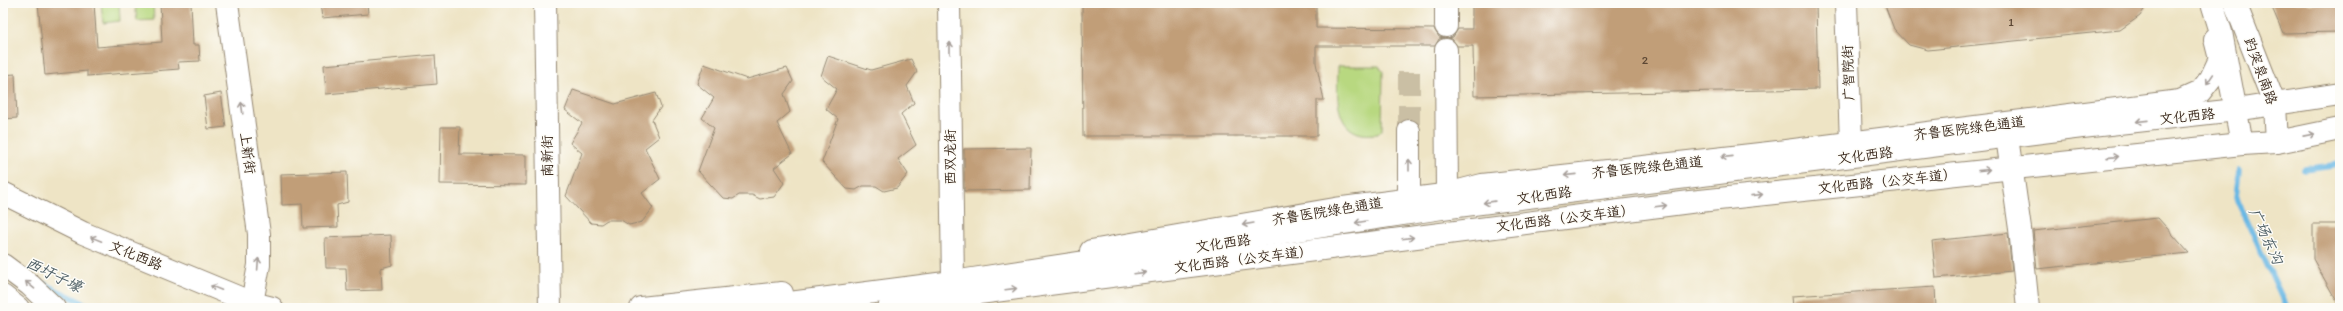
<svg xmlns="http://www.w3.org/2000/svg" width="2343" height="311" font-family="Itim,'LXGW WenKai TC',sans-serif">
<rect width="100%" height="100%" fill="#fdfcf7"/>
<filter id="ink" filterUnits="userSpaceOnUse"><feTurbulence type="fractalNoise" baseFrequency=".025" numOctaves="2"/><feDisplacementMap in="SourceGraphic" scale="8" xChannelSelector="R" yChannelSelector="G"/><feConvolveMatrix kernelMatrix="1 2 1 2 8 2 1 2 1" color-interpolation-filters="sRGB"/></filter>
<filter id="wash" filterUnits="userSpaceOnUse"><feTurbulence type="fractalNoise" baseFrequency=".012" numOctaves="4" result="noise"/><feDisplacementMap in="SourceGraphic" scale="16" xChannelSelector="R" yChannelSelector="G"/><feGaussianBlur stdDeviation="0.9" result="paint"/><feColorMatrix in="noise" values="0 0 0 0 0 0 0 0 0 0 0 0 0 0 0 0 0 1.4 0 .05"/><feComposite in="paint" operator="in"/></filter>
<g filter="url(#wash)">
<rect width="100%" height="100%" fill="#eee4c5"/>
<g fill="#b8d880" stroke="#7a814f">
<polygon points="101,3 119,3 120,21 103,23"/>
<polygon points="135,3 153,3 154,20 137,21"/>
<path d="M1338,66H1379L1383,72L1382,130L1378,134C1373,134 1367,135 1362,134C1332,128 1338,88 1338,66Z"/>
</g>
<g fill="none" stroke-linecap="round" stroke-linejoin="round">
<g stroke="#69b8e4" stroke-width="5.5">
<polyline points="2305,169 2340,164"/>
<polyline points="2239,171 2236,198 2287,308"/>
<polyline points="38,281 94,308"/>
</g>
</g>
<g id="blocks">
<g fill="#c19e78">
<polygon points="38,3 94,3 97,47 162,42 160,3 191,3 193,45 199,45 200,61 178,62 179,69 87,76 87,71 45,75"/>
<polygon points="320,3 367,3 368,14 322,18"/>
<polygon points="1082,3 1316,3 1316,28 1434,29 1439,37 1444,38 1439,39 1435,46 1316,46 1316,63 1324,100 1317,100 1317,136 1083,136"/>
<polygon points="1472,3 1816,3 1818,89 1474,96 1473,46 1457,46 1452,39 1448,38 1453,37 1458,29 1472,29"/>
<polygon points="1884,3 2148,3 2140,16 2120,30 1928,50 1909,45 1894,29"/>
<polygon points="2270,3 2340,3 2340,32 2283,33"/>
<polygon points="435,55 437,84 326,94 324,65"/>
<polygon points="828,56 871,70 911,59 917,72 907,86 914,103 901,114 916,145 898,159 908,174 897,188 884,191 876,186 863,186 856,190 847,189 822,162 838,119 826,109 837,89 821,76"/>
<polygon points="704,64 747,79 787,68 793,81 784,94 790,112 777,123 792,154 774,168 784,183 774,197 760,199 752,195 739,195 733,199 723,198 698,171 714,128 702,118 714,98 697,84"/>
<polygon points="15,74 17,118 3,119 3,75"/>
<polygon points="573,90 615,104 656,93 661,107 652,120 659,137 645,148 660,179 642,193 653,208 642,222 629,225 621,220 607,220 601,224 591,223 566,196 582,153 570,143 582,123 565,110"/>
<polygon points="221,93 226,127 208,129 204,96"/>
<polygon points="441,127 460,127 459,154 526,155 526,185 440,184"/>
<polygon points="1031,148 1030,190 964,191 964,149"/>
<polygon points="347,172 348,202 337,205 338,227 303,228 302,204 282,205 281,174"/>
<polygon points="2158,218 2189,253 2037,269 2033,231"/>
<polygon points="2313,224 2340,224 2340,307 2313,259"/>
<polygon points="2008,233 2012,271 1936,278 1932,241"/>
<polygon points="391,235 392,265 381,268 382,290 347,291 346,268 326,268 325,238"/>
<polygon points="1935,287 1936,308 1793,308 1792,296"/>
</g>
</g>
</g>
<g filter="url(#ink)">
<use href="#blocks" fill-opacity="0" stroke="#948772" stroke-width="1"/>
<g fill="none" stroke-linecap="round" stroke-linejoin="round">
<polyline stroke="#cabfa4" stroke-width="22" stroke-dasharray="22 11" stroke-linecap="butt" points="1409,72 1409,131"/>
<g stroke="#948772" stroke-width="24">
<g id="minor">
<polyline points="227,3 259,234 259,265 252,303 255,308"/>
<polyline points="545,3 550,308"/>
<polyline points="949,3 953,282 971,290"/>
<polyline points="1446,3 1446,26"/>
<polyline points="1846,3 1851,143"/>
<polyline points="1446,50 1447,195"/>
<polyline points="1409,131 1409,199"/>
<polyline points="2007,137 2020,229 2028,308"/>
<polyline points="1091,251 1335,209 1443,195 1482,185 1778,152 2180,101 2200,92 2211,78 2220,59 2215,39"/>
<polyline points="641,308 782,293"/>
<polyline points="889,308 979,293 1690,202 2242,144"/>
</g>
</g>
<g stroke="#948772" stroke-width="24">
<g id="major">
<polyline points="2212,3 2221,32 2242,144 2277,142 2340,129"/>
<polyline points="2235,3 2275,105 2277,142"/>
<polyline points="3,193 83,233 252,303 272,308"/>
<polyline points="749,308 953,282 1442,208 2082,127 2236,110 2340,94"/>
</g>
</g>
<g stroke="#948772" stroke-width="24">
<g id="highway">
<polyline points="3,265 30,285 54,308"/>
<polyline points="3,296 18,308"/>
</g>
</g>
<use href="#minor" stroke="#fff" stroke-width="22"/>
<use href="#major" stroke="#fff" stroke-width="22"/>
<use href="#highway" stroke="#fff" stroke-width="22"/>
</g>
<defs><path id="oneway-shaft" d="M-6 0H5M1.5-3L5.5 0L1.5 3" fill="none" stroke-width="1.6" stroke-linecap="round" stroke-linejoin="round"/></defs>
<g stroke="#a79f9a">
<use href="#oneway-shaft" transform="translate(950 48) rotate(-90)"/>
<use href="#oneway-shaft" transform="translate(2210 79) rotate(124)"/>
<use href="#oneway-shaft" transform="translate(242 108) rotate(-98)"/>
<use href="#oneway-shaft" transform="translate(2142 121) rotate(174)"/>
<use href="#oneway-shaft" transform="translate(2309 135) rotate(-11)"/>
<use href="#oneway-shaft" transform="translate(1727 157) rotate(174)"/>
<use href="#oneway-shaft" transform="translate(2113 157) rotate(-6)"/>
<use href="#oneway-shaft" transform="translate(1409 165) rotate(-90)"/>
<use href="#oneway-shaft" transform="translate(1984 170) rotate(-6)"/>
<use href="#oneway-shaft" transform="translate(1570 175) rotate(174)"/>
<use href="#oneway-shaft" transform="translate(1757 195) rotate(-6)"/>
<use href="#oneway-shaft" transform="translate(1489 202) rotate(172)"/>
<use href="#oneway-shaft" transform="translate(1661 206) rotate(-7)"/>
<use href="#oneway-shaft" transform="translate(1361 222) rotate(171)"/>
<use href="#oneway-shaft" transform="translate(1248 224) rotate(170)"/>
<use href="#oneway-shaft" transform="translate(1408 238) rotate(-7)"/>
<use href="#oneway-shaft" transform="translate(96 239) rotate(-158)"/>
<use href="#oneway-shaft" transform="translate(258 264) rotate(-86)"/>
<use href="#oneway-shaft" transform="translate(1140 273) rotate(-7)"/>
<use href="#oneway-shaft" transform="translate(30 285) rotate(-140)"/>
<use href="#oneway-shaft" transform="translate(216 288) rotate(-158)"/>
<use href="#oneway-shaft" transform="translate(1011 289) rotate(-7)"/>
</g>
</g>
<g text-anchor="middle" stroke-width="3" stroke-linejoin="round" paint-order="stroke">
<g font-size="12" fill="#5c4734">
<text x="2011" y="26">1</text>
<text x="1645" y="64">2</text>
</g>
<g font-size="14" fill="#3b2a1e" stroke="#fdfcf7">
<text transform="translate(2261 71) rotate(70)" y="5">趵突泉南路</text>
<text transform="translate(1848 73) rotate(-92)" y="5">广智院街</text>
<text transform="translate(2187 116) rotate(-6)" y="5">文化西路</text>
<text transform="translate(1969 128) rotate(-7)" y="5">齐鲁医院绿色通道</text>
<text transform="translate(248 153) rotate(82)" y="5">上新街</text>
<text transform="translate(1865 155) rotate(-7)" y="5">文化西路</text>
<text transform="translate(547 156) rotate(-91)" y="5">南新街</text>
<text transform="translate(950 157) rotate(-90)" y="5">西双龙街</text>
<text transform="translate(1647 167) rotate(-6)" y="5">齐鲁医院绿色通道</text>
<text transform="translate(1887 181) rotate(-6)" y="5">文化西路（公交车道）</text>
<text transform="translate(1544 195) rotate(-8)" y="5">文化西路</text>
<text transform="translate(1327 211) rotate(-9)" y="5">齐鲁医院绿色通道</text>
<text transform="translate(1565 218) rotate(-7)" y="5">文化西路（公交车道）</text>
<text transform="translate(1223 243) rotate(-8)" y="5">文化西路</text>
<text transform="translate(136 255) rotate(22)" y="5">文化西路</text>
<text transform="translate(1243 259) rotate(-7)" y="5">文化西路（公交车道）</text>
</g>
<g font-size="15" font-style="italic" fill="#4b5c63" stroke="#fdfcf7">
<text transform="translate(2266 236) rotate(65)" y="5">广场东沟</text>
<text transform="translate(54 275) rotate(26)" y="5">西圩子壕</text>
</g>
</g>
<rect width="2343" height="311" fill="none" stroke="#fdfcf7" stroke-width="16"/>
</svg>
